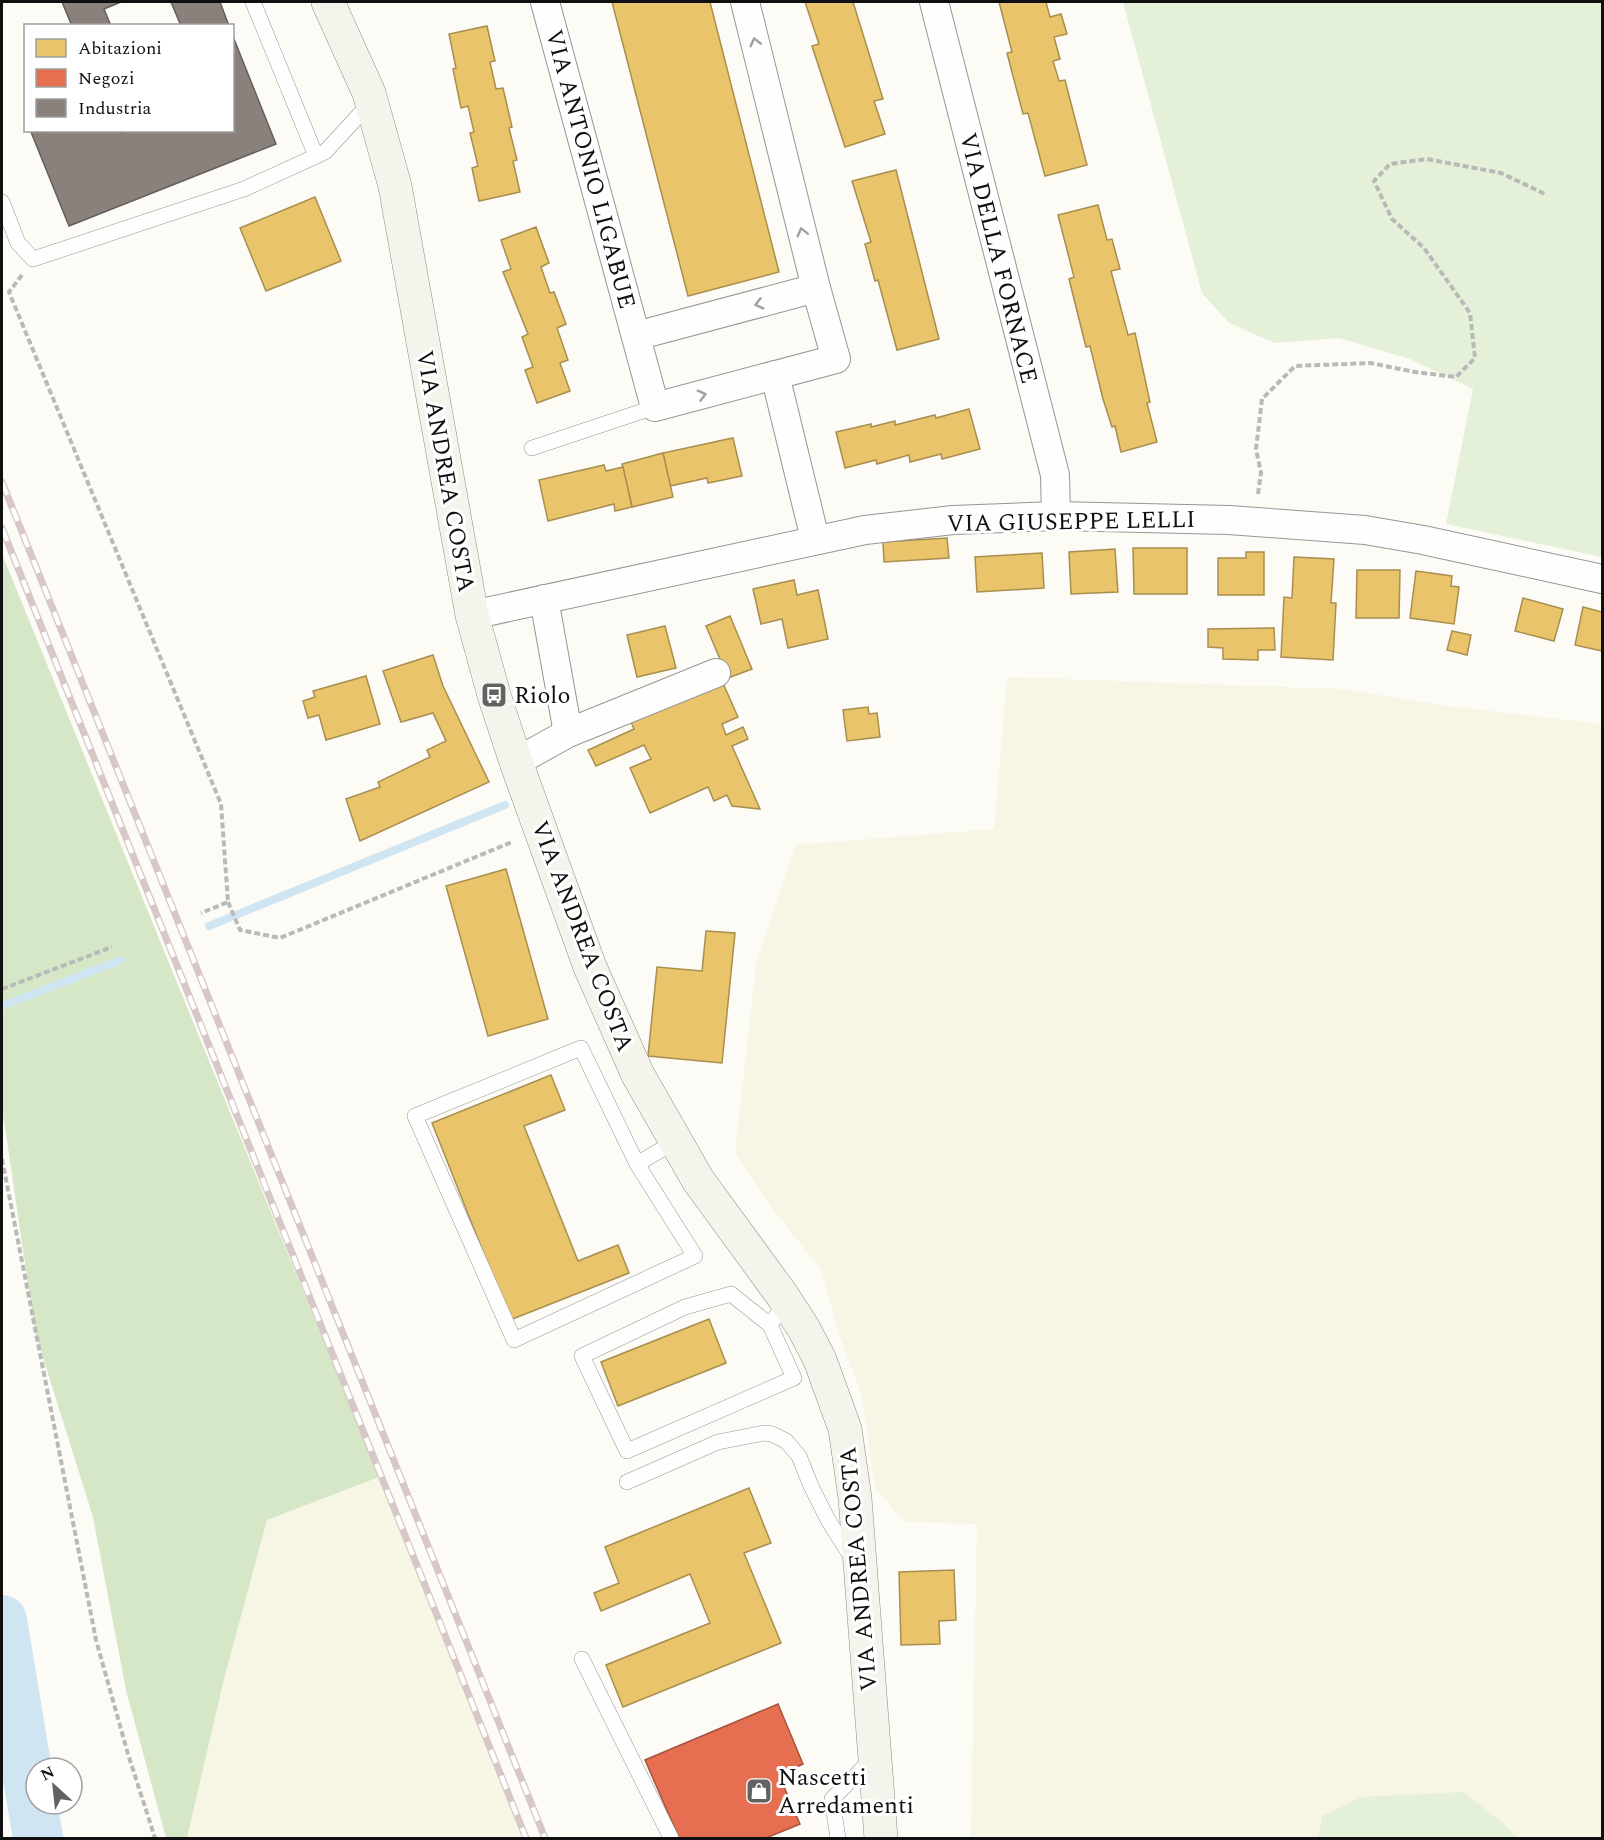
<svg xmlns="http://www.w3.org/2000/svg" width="1604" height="1840" font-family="Spectral,serif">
<rect width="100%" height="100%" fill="#fcfbf6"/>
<g fill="#f7f6e4">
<polygon points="1007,677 1341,689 1447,706 1602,724 1602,1838 1518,1838 1502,1822 1463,1792 1322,1816 1318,1838 971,1838 977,1524 904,1522 875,1487 862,1396 839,1334 821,1270 775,1212 735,1152 756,966 795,845 994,829"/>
<polygon points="379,1477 528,1838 187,1838 224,1679 267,1520"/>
</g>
<g fill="#e5f0d8">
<polygon points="1123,2 1602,2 1602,557 1446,524 1473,389 1410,359 1339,338 1275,343 1229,323 1202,293"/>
<polygon points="1463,1792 1502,1822 1518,1838 1318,1838 1322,1816 1362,1797"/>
</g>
<polygon fill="#d6e7c7" points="2,554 379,1477 267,1520 224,1679 187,1838 166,1838 126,1690 93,1517 35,1332 5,1127 2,1114"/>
<g fill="#e9c46a" stroke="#a88e4f" stroke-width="1.5">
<polygon points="612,2 710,2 779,272 688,296"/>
<polygon points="805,2 853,2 883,99 874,101 885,134 845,147 812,46 819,44"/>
<polygon points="999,2 1046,2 1050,17 1061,14 1067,34 1054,37 1060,59 1053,61 1059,81 1065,80 1087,165 1045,176 1028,113 1023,114 1007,53 1012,52"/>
<polygon points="487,26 495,61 490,62 496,89 503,88 512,127 509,128 517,160 513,161 520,192 479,201 472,168 478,166 470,133 474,132 468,106 461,108 453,69 456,68 449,34"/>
<polygon points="896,170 939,339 897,350 878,280 875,281 865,244 871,242 852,181"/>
<polygon points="315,197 341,261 266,291 240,228"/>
<polygon points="1098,205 1107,240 1112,239 1120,269 1111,271 1128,335 1135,333 1150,402 1147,403 1157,442 1121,452 1115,426 1112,427 1103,399 1090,346 1086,347 1069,279 1074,277 1058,215"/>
<polygon points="536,227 549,263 541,267 550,293 554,292 566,324 557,328 568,360 560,363 570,391 537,403 525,370 533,367 522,337 528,334 503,272 511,269 501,240"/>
<polygon points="969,409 980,449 942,459 941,454 910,462 909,455 877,464 876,460 845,468 836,432 871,424 871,427 895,421 895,425 935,415 936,418"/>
<polygon points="733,438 742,476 708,483 707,478 670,486 663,453"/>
<polygon points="663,453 673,497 632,507 622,464"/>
<polygon points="604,465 606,471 623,467 632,507 615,511 614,504 548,521 539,480"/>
<polygon points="947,538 949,558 884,562 883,542"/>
<polygon points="1133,548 1187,548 1187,594 1134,594"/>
<polygon points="1115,549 1118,592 1071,594 1069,552"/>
<polygon points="1246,552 1264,552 1264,595 1218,595 1218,558 1246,558"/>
<polygon points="1042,553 1044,588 977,592 975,557"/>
<polygon points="1294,557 1334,559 1331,603 1336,603 1333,660 1281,657 1284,597 1292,598"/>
<polygon points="1357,570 1400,570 1399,618 1356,618"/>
<polygon points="1416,571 1452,576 1451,586 1459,587 1454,624 1410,618"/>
<polygon points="794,580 797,595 818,590 828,639 788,648 782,619 761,624 753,589"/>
<polygon points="1523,598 1563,609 1554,641 1515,631"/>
<polygon points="1583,607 1602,612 1602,651 1575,645"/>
<polygon points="730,616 752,669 728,678 706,626"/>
<polygon points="665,626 676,668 637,677 627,635"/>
<polygon points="1274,628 1275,650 1258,650 1258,660 1223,659 1223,648 1208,647 1208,629"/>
<polygon points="1452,631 1471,635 1467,655 1447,650"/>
<polygon points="433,655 443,686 489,782 360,841 346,799 380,787 378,782 430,757 427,750 446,741 433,713 401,722 383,671"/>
<polygon points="366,676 380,724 326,740 319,715 308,718 303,701 315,697 313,691"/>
<polygon points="722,681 738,717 722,724 726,735 743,727 748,739 732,746 760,809 732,806 727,795 714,801 708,787 650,813 630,768 651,759 644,745 596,766 588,750 634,729 631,722"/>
<polygon points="868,707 869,714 877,713 880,737 847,741 843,710"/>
<polygon points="506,869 548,1019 488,1036 446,886"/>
<polygon points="706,931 735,933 722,1063 648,1056 657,967 702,971"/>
<polygon points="551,1075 565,1110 524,1126 578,1261 618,1245 629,1273 510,1320 432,1123"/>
<polygon points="709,1319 726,1363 618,1406 601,1362"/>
<polygon points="749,1488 771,1543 744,1553 781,1643 623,1707 606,1665 710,1623 690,1574 601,1611 594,1593 619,1583 605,1547"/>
<polygon points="954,1570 956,1620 939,1621 940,1644 901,1645 899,1572"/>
</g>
<polygon fill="#e76f51" stroke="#a6523e" stroke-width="1.5" points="778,1704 803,1764 779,1775 800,1824 766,1838 679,1838 645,1760"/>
<g fill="#8a817c" stroke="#655f5c" stroke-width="1.5">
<polygon points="62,2 121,2 104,9 111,26 72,26"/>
<polygon points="171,2 220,2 229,26 181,26"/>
<polygon points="232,34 276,144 69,226 31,132 121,130 122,133 128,130 232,130"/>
</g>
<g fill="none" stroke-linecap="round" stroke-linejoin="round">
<g stroke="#d0e5f2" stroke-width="8">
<polyline points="209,926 505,805"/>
<polyline points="2,1006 121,960"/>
</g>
<polyline stroke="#d0e5f2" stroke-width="50" points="2,1620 38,1838"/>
<g stroke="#969694" stroke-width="16">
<g id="service">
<polyline points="253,2 316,156"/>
<polyline points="2,202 18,243 33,259 244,189 325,152 371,102"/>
<polyline points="532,448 655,407"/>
<polyline points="637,1164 581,1048 415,1116 514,1340 695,1256 637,1164 676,1141"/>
<polyline points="770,1325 731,1294 685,1307 582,1356 627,1451 794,1378 770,1325 786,1302"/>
<polyline points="627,1482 718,1442 764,1433 772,1434 786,1441 799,1456 811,1486 828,1520 852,1558"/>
<polyline points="582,1659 671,1838"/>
<polyline points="838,1838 832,1799 873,1758"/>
</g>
</g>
<g stroke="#969694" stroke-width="30">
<g id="minor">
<polyline points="545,2 655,407 836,359 816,288 745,2"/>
<polyline points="934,2 1055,475 1056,516"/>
<polyline points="636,336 816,288"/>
<polyline points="775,375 815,539"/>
<polyline points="544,599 568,733"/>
<polyline points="472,615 865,530 953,520 1056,516 1229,520 1365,530 1423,540 1602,579"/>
<polyline points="516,762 568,733 716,673"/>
</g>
</g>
<g stroke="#8d8c8a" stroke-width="34">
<polyline id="secondary" points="328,2 369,93 395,186 472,615 494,695 516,762 590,967 638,1075 698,1180 782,1295 804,1329 820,1360 845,1429 855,1498 881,1838"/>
</g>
<g stroke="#b9b9b8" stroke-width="4" stroke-dasharray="6 3" stroke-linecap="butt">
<polyline points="22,275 9,292 221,804 228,902 201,913"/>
<polyline points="1258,494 1261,473 1256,449 1262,399 1295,366 1370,363 1415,372 1456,377 1475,358 1470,313 1424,248 1392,219 1374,181 1390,164 1427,159 1501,173 1545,194"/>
<polyline points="228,902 240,930 280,938 512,842"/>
<polyline points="2,989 112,947"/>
<polyline points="2,1159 96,1640 128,1754 155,1838"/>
</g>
<use href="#service" stroke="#fffefe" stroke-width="15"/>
<use href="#minor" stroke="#fffefe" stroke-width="28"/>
<use href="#secondary" stroke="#f4f4ec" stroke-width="33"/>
<g stroke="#d7c7c6" stroke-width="7">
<g id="rail">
<polyline points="2,482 545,1838"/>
<polyline points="2,528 526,1838"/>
</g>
</g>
<use href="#rail" stroke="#fff" stroke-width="4.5" stroke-dasharray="14" stroke-linecap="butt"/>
</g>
<defs><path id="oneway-chevron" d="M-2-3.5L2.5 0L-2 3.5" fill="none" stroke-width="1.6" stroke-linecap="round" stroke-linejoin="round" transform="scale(1.5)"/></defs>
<g stroke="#9f9f9f">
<use href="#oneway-chevron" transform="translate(755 42) rotate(-104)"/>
<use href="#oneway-chevron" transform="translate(802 232) rotate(-104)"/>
<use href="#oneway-chevron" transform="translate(759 304) rotate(165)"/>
<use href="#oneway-chevron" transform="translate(702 395) rotate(-15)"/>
</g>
<defs>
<g id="bus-square" transform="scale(1.35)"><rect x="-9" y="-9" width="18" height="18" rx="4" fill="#636260" stroke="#fff"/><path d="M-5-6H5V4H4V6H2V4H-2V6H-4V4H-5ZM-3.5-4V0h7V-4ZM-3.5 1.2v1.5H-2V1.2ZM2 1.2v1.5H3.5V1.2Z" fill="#fff"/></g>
<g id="shop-square" transform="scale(1.35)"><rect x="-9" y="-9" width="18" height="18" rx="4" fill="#636260" stroke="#fff"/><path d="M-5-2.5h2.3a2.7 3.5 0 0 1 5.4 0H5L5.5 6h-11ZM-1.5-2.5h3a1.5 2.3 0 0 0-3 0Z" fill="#fff"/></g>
</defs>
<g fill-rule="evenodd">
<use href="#bus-square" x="494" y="695"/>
<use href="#shop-square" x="759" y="1791"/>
</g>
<g text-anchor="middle" stroke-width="6" stroke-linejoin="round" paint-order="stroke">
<g font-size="24" fill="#101010" stroke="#fff">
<text transform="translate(591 169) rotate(75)" y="8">VIA ANTONIO LIGABUE</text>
<text transform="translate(999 258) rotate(76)" y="8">VIA DELLA FORNACE</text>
<text transform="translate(446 471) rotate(80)" y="8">VIA ANDREA COSTA</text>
<text transform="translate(1071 521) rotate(-1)" y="8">VIA GIUSEPPE LELLI</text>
<text transform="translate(583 936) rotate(69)" y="8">VIA ANDREA COSTA</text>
<text transform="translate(858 1569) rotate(-95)" y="8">VIA ANDREA COSTA</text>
</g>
<g font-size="24" fill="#101010" stroke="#fff" text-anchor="start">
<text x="514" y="703">Riolo</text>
<text x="778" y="1785">Nascetti<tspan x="778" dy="28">Arredamenti</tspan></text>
</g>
</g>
<rect width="1604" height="1840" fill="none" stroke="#101010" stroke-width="6"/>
<rect x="24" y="24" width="210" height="108" fill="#ffffff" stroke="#9f9f9f" stroke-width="1.5"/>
<rect x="36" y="39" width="30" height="18" fill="#e9c46a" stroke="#9f9f9f" stroke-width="1.5"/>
<text x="78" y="54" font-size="18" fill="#101010">Abitazioni</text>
<rect x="36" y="69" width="30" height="18" fill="#e76f51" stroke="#9f9f9f" stroke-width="1.5"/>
<text x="78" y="84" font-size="18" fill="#101010">Negozi</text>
<rect x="36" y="99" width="30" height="18" fill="#8a817c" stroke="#9f9f9f" stroke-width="1.5"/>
<text x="78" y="114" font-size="18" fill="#101010">Industria</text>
<g transform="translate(54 1786) rotate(333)"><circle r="28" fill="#ffffff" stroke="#9f9f9f" stroke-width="1.5"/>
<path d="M0-4.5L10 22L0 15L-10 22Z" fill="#636260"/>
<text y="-9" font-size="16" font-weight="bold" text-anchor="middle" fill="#101010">N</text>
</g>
</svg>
